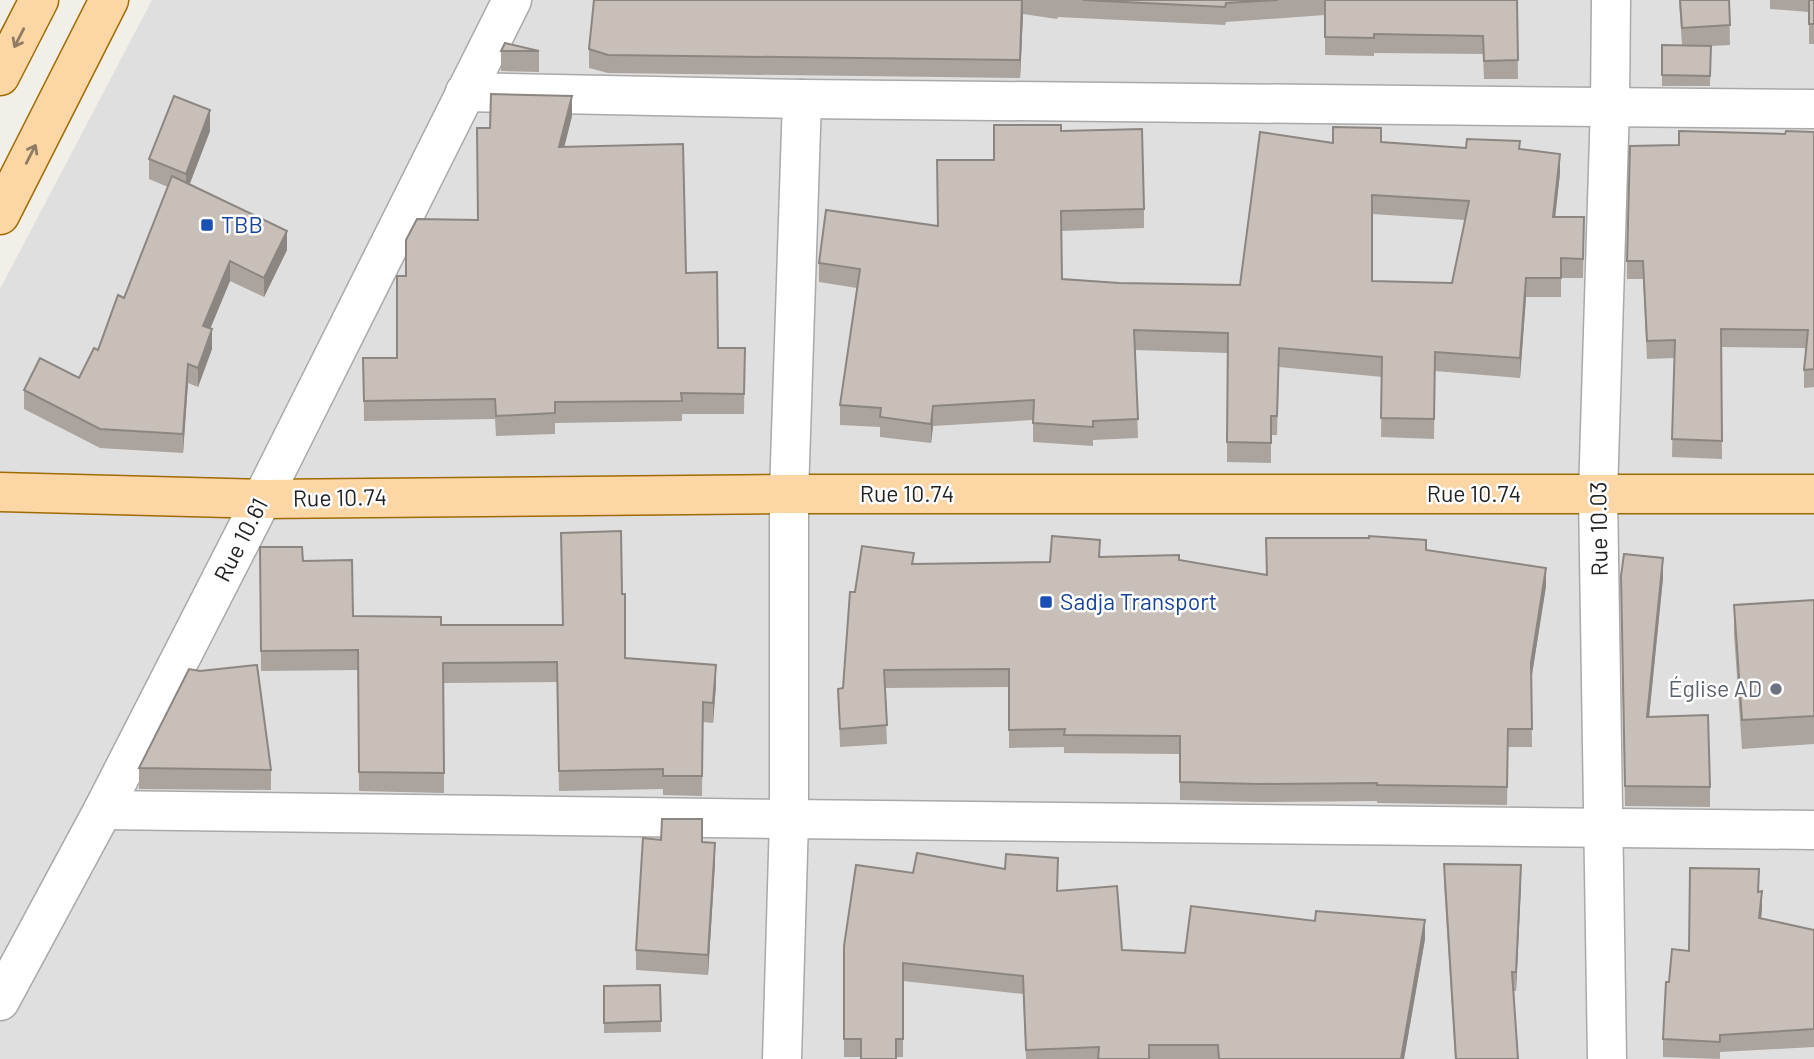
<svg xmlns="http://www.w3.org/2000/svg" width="1814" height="1059" font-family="Barlow,sans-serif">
<rect width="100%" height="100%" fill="#f2efe9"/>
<polygon fill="#e0dfdf" points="152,0 1814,0 1814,1059 0,1059 0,289"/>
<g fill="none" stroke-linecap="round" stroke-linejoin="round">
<g stroke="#a9a9a9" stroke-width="41">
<g id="minor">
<polyline points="465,92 802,99 1814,109"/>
<polyline points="103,810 789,819 1814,830"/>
<polyline points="0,1001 103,810 262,499 512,0"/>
<polyline points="782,1059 789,819 789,494 802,99"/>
<polyline points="1607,1059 1598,494 1610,105 1611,0"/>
</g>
</g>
<g stroke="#a06b00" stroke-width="41">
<g id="major">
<polyline points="0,76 39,0"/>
<polyline points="0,215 109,0"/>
<polyline points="0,492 262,499 789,494 1814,494"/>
</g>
</g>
<use href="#minor" stroke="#fff" stroke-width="38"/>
<use href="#major" stroke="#fcd6a4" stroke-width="38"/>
</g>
<g fill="#aba49e" fill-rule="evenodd">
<polygon points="594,0 1517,0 1518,79 1484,79 1483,54 1374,53 1374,56 1325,55 1325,15 1226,22 1225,25 1058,17 1057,19 1023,14 1020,78 608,73 589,68 589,49"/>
<polygon points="1679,0 1729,0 1730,45 1711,46 1710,86 1662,86 1662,45 1682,45"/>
<polygon points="1770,0 1814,0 1814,44 1809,44 1809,12 1770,9"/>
<polygon points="501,51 539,51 539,72 501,71"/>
<polygon points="572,116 564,147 686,273 718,348 745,348 744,414 682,414 682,421 555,423 555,434 496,436 495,419 364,421 363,358 397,358 406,276 478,220"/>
<polygon points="210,131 189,185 287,250 264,297 230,281 210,329 212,349 198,387 188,383 183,453 100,448 24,409 24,390 79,378 98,350 124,298 168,187 149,179 149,159"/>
<path d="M1061,131L1144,209V228L1061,231L1062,279L1119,283L1240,285L1333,143L1381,142L1466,148L1520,149L1560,173L1555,217L1584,237L1583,278H1561V297H1526L1520,378L1435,371L1434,439L1381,437L1382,377L1279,367L1277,435H1271V463L1227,462V353L1135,350L1138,438L1093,440V446L1033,442V420L933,426L931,443L880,437V427L840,425V405L857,288L819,282V263L938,226ZM1372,214L1465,220L1452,283L1372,281Z"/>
<polygon points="1814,132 1814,387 1804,388 1804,370 1806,348 1721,347 1722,459 1672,457 1674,358 1647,359 1643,279 1627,279 1627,261 1679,145 1785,134"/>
<polygon points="561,533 622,594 625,658 716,685 713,723 703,722 702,796 663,795 663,789 559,791 557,682 444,683 444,793 359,791 358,670 261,671 260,547 303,561 353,616 441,625 563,625"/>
<polygon points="1426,550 1546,586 1531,680 1532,747 1508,747 1507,805 1377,803 1377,801 1257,802 1180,800 1180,754 1064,753 1064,747 1009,748 1009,687 885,688 887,744 840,747 838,689 843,688 855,592 914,564 1050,562 1100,557 1179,560 1267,575"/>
<polygon points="1663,578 1649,717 1710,787 1710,807 1625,806 1621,596"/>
<polygon points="1814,600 1814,744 1742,749 1734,634 1734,605"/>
<polygon points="139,768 271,770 271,790 139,789"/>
<polygon points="702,842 715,863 708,975 636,970 636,950"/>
<polygon points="1444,864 1521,884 1516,991 1514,991 1518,1059 1455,1059 1444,883"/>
<polygon points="1005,869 1058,876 1058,891 1122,950 1185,953 1425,939 1404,1059 1026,1059 1023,994 903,981 903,1057 844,1057 844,946 913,873"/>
<polygon points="1759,892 1762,909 1761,919 1814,930 1814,1047 1720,1052 1720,1059 1663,1057 1663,1039 1669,982 1689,951"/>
<polygon points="660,985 661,1032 604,1033 604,986"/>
</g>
<g fill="#8b8681">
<polygon points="1022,0 1023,14 1020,78 1020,60"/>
<polygon points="572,96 572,116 559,168 559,147"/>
<polygon points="210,110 210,131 186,194 186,174"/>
<polygon points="1560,154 1560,173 1553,237 1553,217"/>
<polygon points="287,231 287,250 264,297 264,278"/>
<polygon points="230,261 230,281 203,346 203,326"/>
<polygon points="1526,278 1526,297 1520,378 1520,358"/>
<polygon points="212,329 212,349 198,387 198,368"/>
<polygon points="188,364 188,383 183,453 183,434"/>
<polygon points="933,406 933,426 931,443 931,424"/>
<polygon points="1663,558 1663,578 1647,737 1647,717"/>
<polygon points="1546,568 1546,586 1531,681 1531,663"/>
<polygon points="716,665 716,685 713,723 713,703"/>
<polygon points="715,843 715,863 708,975 708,955"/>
<polygon points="1521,865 1521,884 1516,991 1516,972"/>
<polygon points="1762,891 1762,909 1759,936 1759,918"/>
<polygon points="1425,920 1425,939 1404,1059 1401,1059"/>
</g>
<g fill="#c7bfb8" stroke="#8b8681" stroke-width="2" fill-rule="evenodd">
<polygon points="594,0 1022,0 1020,60 608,55 589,49"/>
<polygon points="1083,0 1278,0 1226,3 1225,7"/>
<polygon points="1325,0 1517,0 1518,60 1484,61 1483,36 1374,34 1374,38 1325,37"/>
<polygon points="1680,0 1729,0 1730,25 1682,28"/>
<rect x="1809" y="0" width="5" height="24"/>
<polygon points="505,43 539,51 501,51"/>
<polygon points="1662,45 1711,46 1710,76 1662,75"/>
<polygon points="491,94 572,96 559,147 683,144 686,273 717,272 718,348 745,348 744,394 681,393 682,401 555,402 555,413 496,416 495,399 364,401 363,358 397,358 397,276 406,276 406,240 417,219 478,220 477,128 490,128"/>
<polygon points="174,96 210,110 186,174 149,159"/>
<path d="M994,125H1061V131L1142,129L1144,209L1061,211L1062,279L1119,283L1240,285L1260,132L1333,143V127L1381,128V142L1466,148L1467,139L1520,141L1519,149L1560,154L1553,217H1584L1583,259L1561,258V278H1526L1520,358L1435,352L1434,419L1381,418L1382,357L1279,348L1277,416H1271V443L1227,442L1228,333L1134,330L1138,419L1093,421V427L1033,423L1034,400L933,406L931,424L880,417L881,408L840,405L860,269L819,263L826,210L938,226L937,160H994ZM1372,195L1469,201L1452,283L1372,281Z"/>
<polygon points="1679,131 1785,134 1786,131 1814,132 1814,369 1804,370 1808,330 1721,329 1722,441 1672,439 1675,340 1647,341 1643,261 1627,261 1630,146 1679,145"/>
<polygon points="172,176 287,231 264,278 230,261 203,326 212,329 198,368 188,364 183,434 100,429 24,390 40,358 79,378 94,348 98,350 118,295 124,298"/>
<polygon points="621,531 622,594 625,594 625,658 716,665 713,703 703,702 702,776 663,776 663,769 559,771 557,662 443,663 444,773 359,772 358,650 261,651 260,547 302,547 303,561 352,560 353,616 441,617 441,625 563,625 561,533"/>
<polygon points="1052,536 1100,540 1099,557 1179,555 1179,560 1267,575 1266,538 1369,538 1369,536 1426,540 1426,550 1546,568 1531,663 1532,729 1508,729 1507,787 1377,785 1377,783 1257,784 1180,782 1180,736 1064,735 1065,729 1009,730 1009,669 884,670 887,725 840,729 838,689 843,688 850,592 855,592 862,546 914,553 912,564 1050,562"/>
<polygon points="1624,554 1663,558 1647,717 1708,715 1710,787 1625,786 1621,576"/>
<polygon points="1814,600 1814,716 1742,720 1734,605"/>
<polygon points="257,665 271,770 139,768 189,669 200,671"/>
<polygon points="662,819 702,819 702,842 715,843 708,955 636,950 643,838 661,840"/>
<polygon points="917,853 1005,869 1006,854 1058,858 1057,891 1117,886 1122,950 1185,953 1191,906 1315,921 1316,911 1425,920 1401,1059 1219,1059 1218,1045 1149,1045 1149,1059 1098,1059 1099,1047 1026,1050 1023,976 903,963 903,1039 896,1039 896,1059 861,1059 861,1039 844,1039 844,946 856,865 913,873"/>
<polygon points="1444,864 1521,865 1516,972 1512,972 1518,1059 1456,1059"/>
<polygon points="1690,868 1759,869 1758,892 1762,891 1759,918 1814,930 1814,1029 1720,1035 1720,1042 1663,1039 1666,982 1669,982 1672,949 1689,951"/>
<polygon points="660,985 661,1021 604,1023 604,986"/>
</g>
<defs><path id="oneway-shaft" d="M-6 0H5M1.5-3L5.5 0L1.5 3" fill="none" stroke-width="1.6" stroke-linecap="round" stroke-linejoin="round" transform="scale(1.75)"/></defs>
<g stroke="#8f7c63">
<use href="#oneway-shaft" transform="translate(19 38) rotate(117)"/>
<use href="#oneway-shaft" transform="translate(31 154) rotate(-63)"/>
</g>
<g fill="#1a4fb4" stroke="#fff" stroke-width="2.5">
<rect x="200" y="218" width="14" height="14" rx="3.5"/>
<rect x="1039" y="595" width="14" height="14" rx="3.5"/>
</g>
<circle fill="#6b7280" stroke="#fff" stroke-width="2.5" cx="1776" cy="689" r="7"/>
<g text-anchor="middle" stroke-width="5" stroke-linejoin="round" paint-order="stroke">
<g font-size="23" fill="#164399" stroke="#fff" text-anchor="start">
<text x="221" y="233">TBB</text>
<text x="1060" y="610">Sadja Transport</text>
</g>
<g font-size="23" fill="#222" stroke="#fff">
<text x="907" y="502">Rue 10.74</text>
<text x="1474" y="502">Rue 10.74</text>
<text transform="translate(340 498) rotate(-1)" y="8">Rue 10.74</text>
<text transform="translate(1599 529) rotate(-91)" y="8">Rue 10.03</text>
<text transform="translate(241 540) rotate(-63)" y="8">Rue 10.61</text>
</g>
<g font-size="23" fill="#5b616d" stroke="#fff" text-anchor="end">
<text x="1762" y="697">Église AD</text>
</g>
</g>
</svg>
